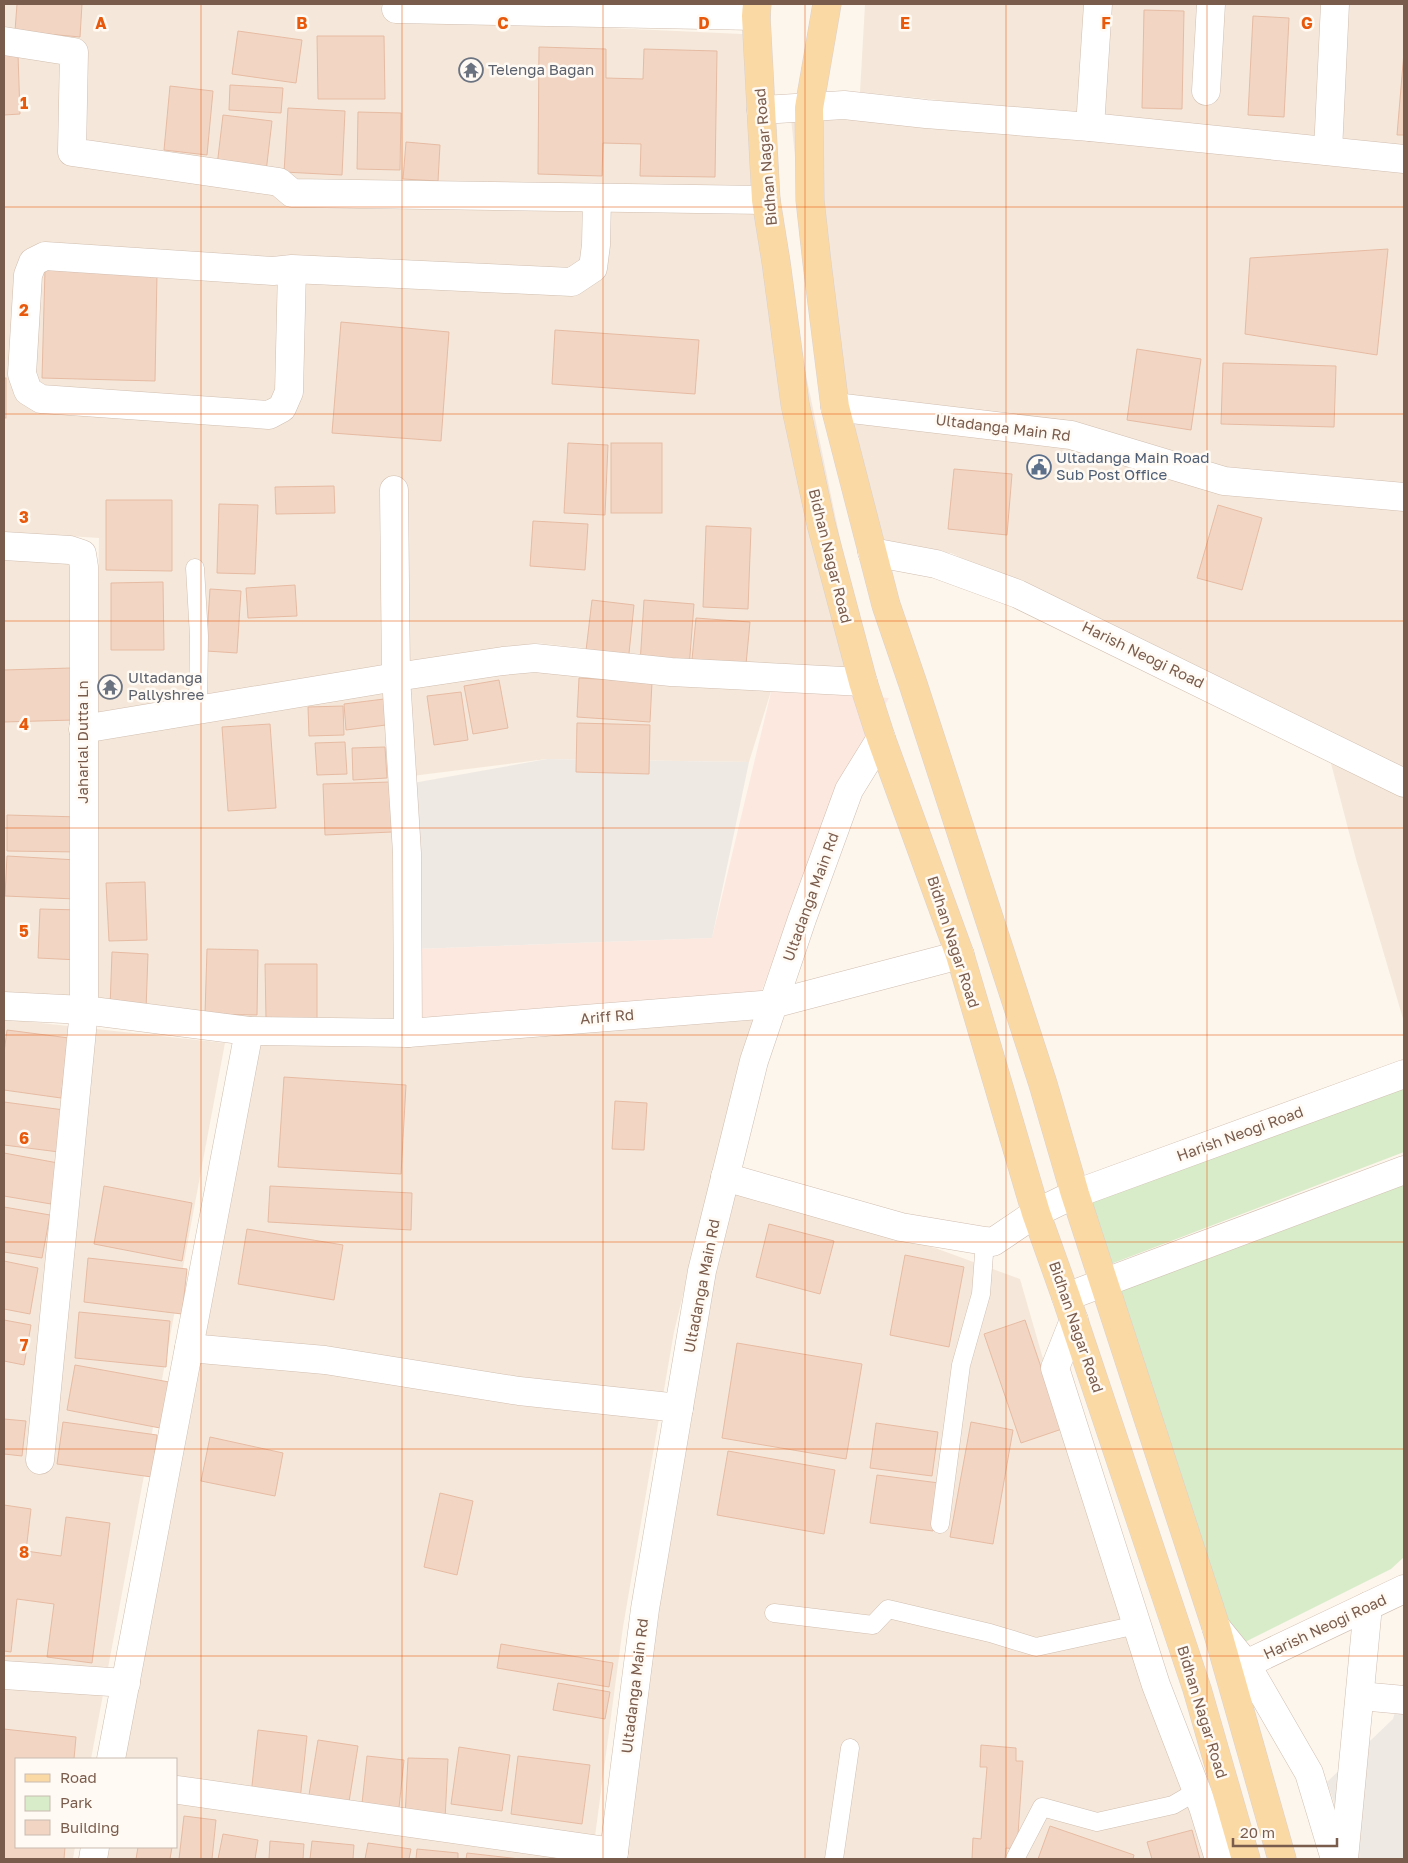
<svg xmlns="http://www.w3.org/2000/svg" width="1408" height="1863" font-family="'Golos Text',sans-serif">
<rect width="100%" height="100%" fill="#fdf6ec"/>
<g fill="#f5e8da">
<polygon points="4,4 388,4 391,18 765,35 784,269 869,678 536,643 96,718 99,538 4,532"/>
<polygon points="865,4 1404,4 1404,148 860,92"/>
<polygon points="790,109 1404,169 1404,1022 1356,859 1322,729 951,553 869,551 801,214"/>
<polygon points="4,552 78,556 70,999 4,1001"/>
<polygon points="531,667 772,688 749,762 547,759 412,776 399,1025 247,1019 89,1001 90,736"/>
<polygon points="755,1015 727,1114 674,1332 623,1627 592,1859 107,1859 109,1847 176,1847 176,1759 125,1759 257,1043"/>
<polygon points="4,1019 225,1043 91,1759 16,1759 16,1847 75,1847 73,1859 4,1859"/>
<polygon points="730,1186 938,1249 1020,1279 1046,1369 1210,1859 621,1859 653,1620"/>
</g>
<polygon fill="#fde8e0" points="772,688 889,698 839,784 760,995 421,1022 416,949 712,938"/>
<g fill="#efe9e4">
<polygon points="547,759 749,762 712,938 416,949 413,783"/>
<polygon points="1404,1680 1404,1859 1353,1859 1327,1782 1393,1719"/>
</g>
<g fill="#d8ecc9">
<polygon points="1404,1080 1404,1152 1103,1267 1078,1204"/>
<polygon points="1404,1177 1404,1557 1391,1569 1243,1643 1209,1592 1112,1290"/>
</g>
<g fill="#f3d5c3" stroke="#e6bba3">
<polygon points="17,4 82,4 80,37 15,31"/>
<polygon points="1144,10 1184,11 1182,109 1142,108"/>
<polygon points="1253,16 1289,18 1284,117 1248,115"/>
<polygon points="238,31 302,40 296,83 232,74"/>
<polygon points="317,36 384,36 385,99 318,99"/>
<polygon points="539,47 606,49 606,78 643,79 644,49 717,51 715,177 640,176 641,144 603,143 602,176 538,174"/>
<polygon points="1404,52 1404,135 1397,135"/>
<polygon points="18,54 20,114 4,115 4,55"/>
<polygon points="230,85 283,88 281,113 229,110"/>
<polygon points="170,86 213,91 207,155 164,150"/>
<polygon points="288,108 345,111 342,175 284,172"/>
<polygon points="358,112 401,113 400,170 357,169"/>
<polygon points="223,115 272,121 266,172 217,166"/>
<polygon points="406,142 440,145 438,181 403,179"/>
<polygon points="1388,249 1377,355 1245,334 1250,258"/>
<polygon points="45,270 157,273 155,381 42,378"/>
<polygon points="341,322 449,332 441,441 332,433"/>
<polygon points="555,330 699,340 695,394 552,384"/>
<polygon points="1137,349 1201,359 1191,430 1127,420"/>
<polygon points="1223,363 1336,366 1334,427 1221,424"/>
<rect x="4" y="378" width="2" height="40"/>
<polygon points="568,443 608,445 605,515 564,513"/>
<rect x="611" y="443" width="51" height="70"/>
<polygon points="954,469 1012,474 1007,535 948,529"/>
<polygon points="334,486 335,513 276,514 275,487"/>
<polygon points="106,500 172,500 172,571 106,570"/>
<polygon points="219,504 258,505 255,574 217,573"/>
<polygon points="1218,505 1262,518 1242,590 1197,578"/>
<polygon points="533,521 588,524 585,570 530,566"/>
<polygon points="706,526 751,528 748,609 703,607"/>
<polygon points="163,582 164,650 111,650 111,583"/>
<polygon points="295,585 297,616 248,618 246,588"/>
<polygon points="210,589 241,591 237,653 206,651"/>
<polygon points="592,600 634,605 628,663 585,659"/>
<polygon points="644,600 694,604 689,668 640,664"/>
<polygon points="696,618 750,622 745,675 691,670"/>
<polygon points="71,668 73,720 4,722 4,670"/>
<polygon points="579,678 652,682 650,722 577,717"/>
<polygon points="499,680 508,728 473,734 464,686"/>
<polygon points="461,692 468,740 434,745 427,696"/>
<polygon points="392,698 394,724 346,730 344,704"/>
<polygon points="343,706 344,735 309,736 308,707"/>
<polygon points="577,723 650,725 649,774 576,772"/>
<polygon points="270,724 276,808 228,811 222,727"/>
<polygon points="345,742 347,774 317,775 315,743"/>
<polygon points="385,747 387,778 353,780 352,748"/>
<polygon points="390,782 392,832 325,835 323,784"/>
<polygon points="7,815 80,817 79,852 7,851"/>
<polygon points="7,856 77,860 75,899 5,896"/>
<polygon points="145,882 147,940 109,941 106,883"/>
<polygon points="40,909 81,910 79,960 38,958"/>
<polygon points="207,949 258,950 257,1015 205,1014"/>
<polygon points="112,952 148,954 146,1010 110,1008"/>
<polygon points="265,964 317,964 317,1019 266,1019"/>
<polygon points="7,1030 69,1038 61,1098 4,1090 4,1053"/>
<polygon points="284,1077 406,1085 401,1174 278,1167"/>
<polygon points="615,1101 647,1103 644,1150 612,1149"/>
<polygon points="4,1102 64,1110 59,1152 4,1145"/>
<polygon points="4,1153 58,1163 51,1204 4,1196"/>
<polygon points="104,1186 192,1203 182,1261 94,1244"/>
<polygon points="270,1186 412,1193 411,1230 268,1222"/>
<polygon points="4,1207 50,1215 42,1258 4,1252"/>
<polygon points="769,1224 834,1241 820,1294 756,1277"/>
<polygon points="247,1229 343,1245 334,1300 238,1284"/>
<polygon points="905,1255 964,1267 949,1347 890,1335"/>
<polygon points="88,1258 187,1269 182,1314 84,1302"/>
<polygon points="4,1261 38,1268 30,1314 4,1309"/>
<polygon points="79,1312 170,1321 166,1367 75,1358"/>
<polygon points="4,1320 31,1325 24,1365 4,1361"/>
<polygon points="1025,1320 1062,1429 1021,1443 984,1334"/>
<polygon points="737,1343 862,1364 846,1459 722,1438"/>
<polygon points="75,1365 169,1382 160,1428 67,1410"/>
<polygon points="4,1419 26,1421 22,1456 4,1454"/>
<polygon points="63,1422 157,1435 152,1477 57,1464"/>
<polygon points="971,1422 1013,1430 993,1544 950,1537"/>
<polygon points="876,1423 938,1432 932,1476 870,1468"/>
<polygon points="210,1437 283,1453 275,1496 201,1481"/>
<polygon points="728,1451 835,1470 824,1534 717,1515"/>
<polygon points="877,1475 939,1483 933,1531 870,1523"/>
<polygon points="440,1493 473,1501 457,1575 424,1567"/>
<polygon points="4,1505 31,1509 26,1551 61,1556 66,1517 110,1523 92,1663 47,1657 54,1604 17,1599 11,1652 4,1651"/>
<polygon points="501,1644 613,1663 609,1687 497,1668"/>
<polygon points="558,1683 610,1692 605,1719 553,1710"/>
<polygon points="4,1729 76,1737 74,1759 16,1759 16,1847 65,1847 64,1859 4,1859"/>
<polygon points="258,1730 307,1736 300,1800 251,1795"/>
<polygon points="318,1740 358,1746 348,1808 308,1801"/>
<polygon points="981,1745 1016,1748 1016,1761 1023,1761 1017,1849 1006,1848 1005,1859 972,1859 973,1838 981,1839 987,1767 980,1767"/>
<polygon points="459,1747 510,1755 502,1811 451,1804"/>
<polygon points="367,1756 404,1760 398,1817 361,1813"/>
<polygon points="518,1756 590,1765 582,1824 511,1814"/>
<polygon points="408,1758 448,1759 445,1820 405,1818"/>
<polygon points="184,1816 216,1820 212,1859 179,1859"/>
<polygon points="1050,1826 1134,1855 1133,1859 1038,1859"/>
<polygon points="1192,1830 1200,1859 1152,1859 1147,1842"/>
<polygon points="223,1834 258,1840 255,1859 218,1859"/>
<polygon points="270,1841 304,1844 303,1859 269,1859"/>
<polygon points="312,1841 354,1845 353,1859 310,1859"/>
<polygon points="368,1843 411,1849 409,1859 365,1859"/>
<polygon points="138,1847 172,1847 170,1859 136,1859"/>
<polygon points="417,1849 458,1853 458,1859 416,1859"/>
<polygon points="467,1853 520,1859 466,1859"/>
</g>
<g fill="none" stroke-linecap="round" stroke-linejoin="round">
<g stroke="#d1beb0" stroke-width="19">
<g id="service">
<polyline points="195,568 199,636 198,710"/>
<polyline points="940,1524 961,1365 981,1294 985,1241"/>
<polyline points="774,1613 873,1625 888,1609 990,1633 1036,1647 1137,1625"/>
<polyline points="834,1859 850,1748"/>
<polyline points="1015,1859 1042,1807 1097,1822 1173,1805 1197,1791"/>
</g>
</g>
<g stroke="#d1beb0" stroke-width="29">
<g id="minor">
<polyline points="396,9 756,16"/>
<polyline points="4,41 74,52 72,152 279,182 292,193 766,200"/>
<polyline points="1206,91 1211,4"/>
<polyline points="761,110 844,105 926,114 1090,127 1404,159"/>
<polyline points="1090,127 1098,4"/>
<polyline points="1328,151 1335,4"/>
<polyline points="292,269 289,392 282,408 269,415 41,399 28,391 22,374 28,275 33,262 45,256 273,271 292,269 572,282 593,268 596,245 597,198"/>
<polyline points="835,407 1071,435 1224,481 1404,497"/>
<polyline points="394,490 396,677 407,853 408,1033"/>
<polyline points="4,546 70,550 82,554 84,567 84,1010 40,1460"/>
<polyline points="872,552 936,564 1018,594 1404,783"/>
<polyline points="83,729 396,677 503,661 535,658 671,672 863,682"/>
<polyline points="4,1006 84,1010 249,1031 408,1033 773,1004 960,955"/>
<polyline points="725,1177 901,1227 985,1241 993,1242 1036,1213"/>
<polyline points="189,1348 325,1360 519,1391 679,1408"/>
<polyline points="1246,1664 1404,1589"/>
<polyline points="4,1675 126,1683"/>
<polyline points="1360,1696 1404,1700"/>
<polyline points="111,1759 249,1031"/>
<polyline points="178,1790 614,1852"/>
<polyline points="93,1859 95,1847"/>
<polyline points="613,1859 645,1609 702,1271 754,1061 802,919 849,790 881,738"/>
<polyline points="1344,1859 1368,1606"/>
</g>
</g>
<g stroke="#d1beb0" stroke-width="29">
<g id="tertiary">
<polyline points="1036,1213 1075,1194 1404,1074"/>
<polyline points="1066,1297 1404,1170"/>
<polyline points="1074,1320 1055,1368 1156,1685 1203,1807 1219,1859"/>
<polyline points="1216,1627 1246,1664 1309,1773 1335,1859"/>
</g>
</g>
<g stroke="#dad1cd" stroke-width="29">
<g id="primary">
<polyline points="757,4 756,16 766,200 776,262 795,404 821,524 863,682 881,738 960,955 1036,1213 1066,1297 1197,1689 1246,1859"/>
<polyline points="827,4 809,108 810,200 817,263 835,407 886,605 913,684 1043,1084 1075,1194 1216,1627 1282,1859"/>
</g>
</g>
<use href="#service" stroke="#fff" stroke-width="18"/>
<use href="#minor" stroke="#fff" stroke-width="28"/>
<use href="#tertiary" stroke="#fff" stroke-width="28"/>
<use href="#primary" stroke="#fbd9a5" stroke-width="28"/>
</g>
<path fill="none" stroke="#e8590c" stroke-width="1" stroke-opacity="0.55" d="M201,4V1859M402,4V1859M603,4V1859M805,4V1859M1006,4V1859M1207,4V1859M4,207H1404M4,414H1404M4,621H1404M4,828H1404M4,1035H1404M4,1242H1404M4,1449H1404M4,1656H1404"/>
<defs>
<g id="temple-ring" transform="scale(1.25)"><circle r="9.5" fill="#fffaf3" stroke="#6b7280" stroke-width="1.5"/><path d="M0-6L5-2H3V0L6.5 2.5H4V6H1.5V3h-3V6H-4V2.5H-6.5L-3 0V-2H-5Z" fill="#6b7280"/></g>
<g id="civic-ring" transform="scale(1.25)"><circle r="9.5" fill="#fffaf3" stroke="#5c6f8a" stroke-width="1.5"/><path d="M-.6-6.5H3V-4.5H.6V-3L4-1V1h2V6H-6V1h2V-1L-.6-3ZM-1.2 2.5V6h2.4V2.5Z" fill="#5c6f8a"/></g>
</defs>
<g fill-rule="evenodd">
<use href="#temple-ring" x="471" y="70"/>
<use href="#civic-ring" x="1039" y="467"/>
<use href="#temple-ring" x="110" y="687"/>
</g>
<g text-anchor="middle" stroke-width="5" stroke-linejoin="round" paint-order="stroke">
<g font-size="15" fill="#5b616d" stroke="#fffaf3" text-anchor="start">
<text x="488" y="75">Telenga Bagan</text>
<text x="128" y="683">Ultadanga<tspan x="128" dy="17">Pallyshree</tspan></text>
</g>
<g font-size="15" fill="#7a5c4d" stroke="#fffaf3">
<text transform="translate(766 157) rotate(-95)" y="5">Bidhan Nagar Road</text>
<text transform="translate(1003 428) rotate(7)" y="5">Ultadanga Main Rd</text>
<text transform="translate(830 556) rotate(76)" y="5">Bidhan Nagar Road</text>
<text transform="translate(1143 655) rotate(26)" y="5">Harish Neogi Road</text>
<text transform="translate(83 742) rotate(-90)" y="5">Jaharlal Dutta Ln</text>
<text transform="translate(811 897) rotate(-70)" y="5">Ultadanga Main Rd</text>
<text transform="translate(953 942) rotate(72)" y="5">Bidhan Nagar Road</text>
<text transform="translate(607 1017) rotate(-5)" y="5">Ariff Rd</text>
<text transform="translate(1240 1134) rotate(-20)" y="5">Harish Neogi Road</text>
<text transform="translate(702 1286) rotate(-79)" y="5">Ultadanga Main Rd</text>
<text transform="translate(1076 1327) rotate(71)" y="5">Bidhan Nagar Road</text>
<text transform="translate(1325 1627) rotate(-25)" y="5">Harish Neogi Road</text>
<text transform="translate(635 1686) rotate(-83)" y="5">Ultadanga Main Rd</text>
<text transform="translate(1202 1712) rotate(73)" y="5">Bidhan Nagar Road</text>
</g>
<g font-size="15" fill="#4e5e75" stroke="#fffaf3" text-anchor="start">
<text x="1056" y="463">Ultadanga Main Road<tspan x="1056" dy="17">Sub Post Office</tspan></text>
</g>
</g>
<g font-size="16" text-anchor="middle" font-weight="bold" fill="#e8590c" stroke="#fffaf3" stroke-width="5" stroke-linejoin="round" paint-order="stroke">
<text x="101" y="29">A</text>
<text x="302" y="29">B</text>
<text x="503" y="29">C</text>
<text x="704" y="29">D</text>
<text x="905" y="29">E</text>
<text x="1106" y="29">F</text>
<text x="1307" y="29">G</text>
<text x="24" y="109">1</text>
<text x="24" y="316">2</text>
<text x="24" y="523">3</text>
<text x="24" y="730">4</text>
<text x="24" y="937">5</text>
<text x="24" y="1144">6</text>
<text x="24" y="1351">7</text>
<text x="24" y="1558">8</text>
</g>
<rect width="1408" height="1863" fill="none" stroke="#7a5c4d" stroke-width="10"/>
<rect x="15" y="1758" width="162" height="90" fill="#fffaf3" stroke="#cabbb1"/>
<rect x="25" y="1774" width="25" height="8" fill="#fbd9a5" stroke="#cabbb1"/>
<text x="60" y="1783" font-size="15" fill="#7a5c4d">Road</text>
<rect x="25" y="1796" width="25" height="15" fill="#d8ecc9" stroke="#cabbb1"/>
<text x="60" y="1808" font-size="15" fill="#7a5c4d">Park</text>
<rect x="25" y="1820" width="25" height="15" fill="#f3d5c3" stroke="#cabbb1"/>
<text x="60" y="1833" font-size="15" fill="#7a5c4d">Building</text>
<path d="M1233 1838v8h104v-8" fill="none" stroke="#7a5c4d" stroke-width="2.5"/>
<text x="1240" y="1838" font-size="15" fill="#7a5c4d" stroke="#fffaf3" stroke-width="4" paint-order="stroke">20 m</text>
</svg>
